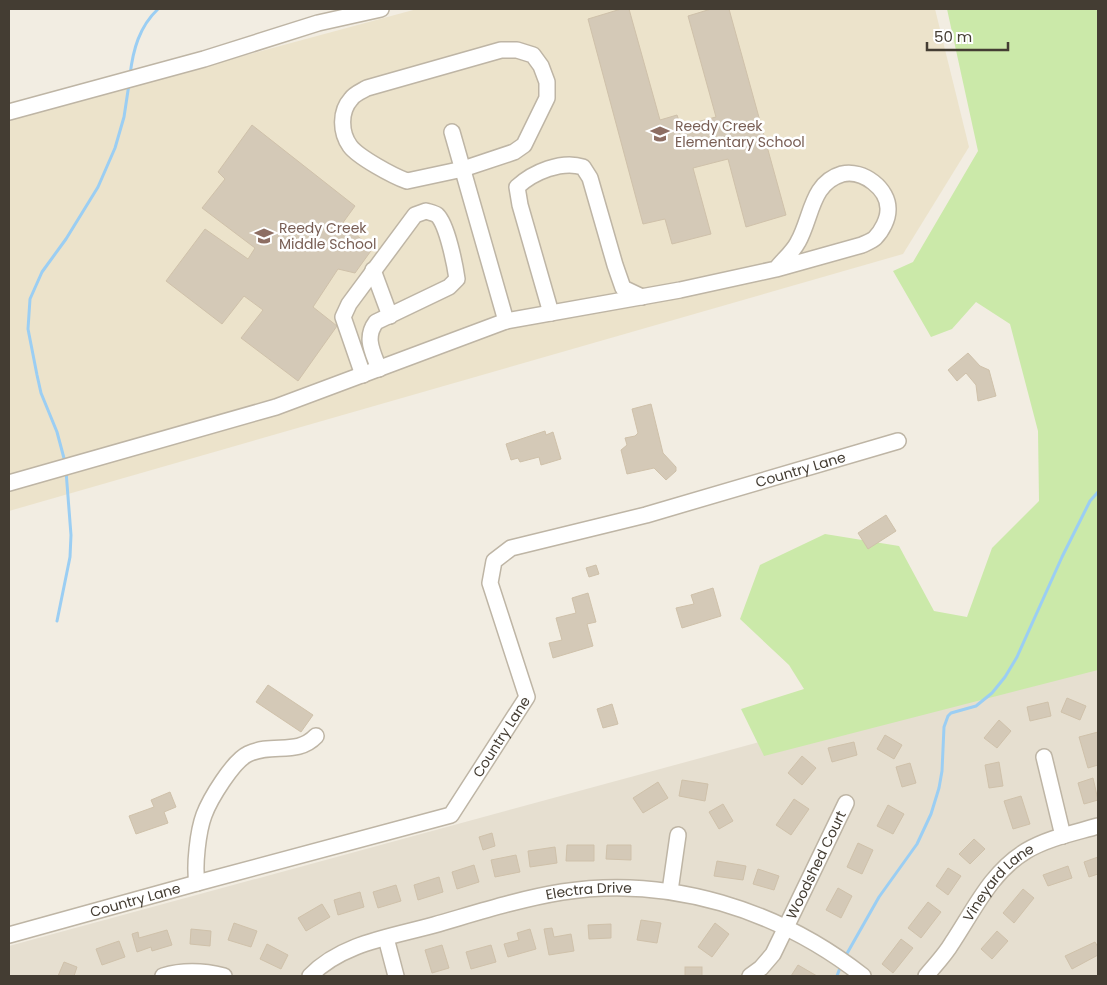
<svg xmlns="http://www.w3.org/2000/svg" width="1107" height="985" font-family="Poppins,sans-serif">
<rect width="100%" height="100%" fill="#f2ede2"/>
<polygon fill="#e6dfd0" points="1098,650 1098,976 9,976 9,946"/>
<polygon fill="#ece3cb" points="417,9 935,9 969,147 903,254 9,511 9,119"/>
<polygon fill="#cbe9a9" points="947,9 1098,9 1098,670 764,756 741,709 804,689 789,665 740,619 760,565 825,534 899,546 934,611 967,617 992,548 1039,501 1038,431 1010,324 976,302 952,329 931,337 893,271 913,262 978,151"/>
<g fill="none" stroke-linecap="round" stroke-linejoin="round">
<g stroke="#9bcef3" stroke-width="3">
<path d="M130,75C133,50 139,27 158,9"/>
<polyline points="65,462 57,432 41,393 37,375 28,329 30,299 42,272 66,239 98,187 115,148 124,117 129,84"/>
<polyline points="57,621 70,557 71,535 66,471"/>
<polyline points="845,957 879,897 917,844 931,814 939,788 942,771 944,727 948,716 951,713 976,706 992,693 1005,677 1017,657 1062,557 1090,501 1098,492"/>
<polyline points="837,976 841,965"/>
</g>
</g>
<g fill="#d4c9b7" stroke="#cfc1aa">
<polygon points="621,9 629,9 660,120 677,115 681,126 716,117 688,16 711,9 729,9 786,215 746,227 728,159 693,168 711,234 672,244 665,219 643,224 588,19"/>
<polygon points="252,125 355,206 342,224 373,248 355,273 338,269 313,307 337,326 298,381 241,338 263,310 244,296 222,324 166,281 205,229 248,259 255,248 202,208 225,179 218,172"/>
<polygon points="968,353 980,366 989,370 996,396 978,401 976,385 966,373 957,381 948,370"/>
<polygon points="651,404 663,453 676,467 676,471 666,480 654,468 627,474 621,450 627,445 625,438 635,436 638,433 632,409"/>
<polygon points="545,431 546,435 553,432 561,459 541,465 539,457 520,462 518,458 511,460 506,444"/>
<polygon points="886,515 896,531 868,549 858,533"/>
<polygon points="596,565 599,574 589,577 586,568"/>
<polygon points="713,588 721,616 682,628 676,608 694,604 691,595"/>
<polygon points="588,593 596,622 587,624 593,646 553,658 549,643 562,640 556,618 576,613 572,598"/>
<polygon points="268,685 313,715 301,732 256,702"/>
<polygon points="1067,698 1086,706 1080,720 1061,712"/>
<polygon points="1048,702 1051,716 1030,721 1027,707"/>
<polygon points="612,704 618,724 603,728 597,709"/>
<polygon points="999,720 1011,731 997,748 984,738"/>
<polygon points="1098,732 1098,765 1088,768 1079,737"/>
<polygon points="885,735 902,745 894,759 877,749"/>
<polygon points="854,742 857,755 832,762 828,748"/>
<polygon points="802,756 816,768 802,785 788,773"/>
<polygon points="999,762 1003,786 989,788 985,765"/>
<polygon points="910,763 916,783 902,787 896,767"/>
<polygon points="1093,778 1098,800 1084,804 1078,783"/>
<polygon points="682,780 708,784 705,801 679,796"/>
<polygon points="658,782 668,798 643,813 633,798"/>
<polygon points="170,792 176,807 164,812 168,823 136,834 129,816 154,807 151,800"/>
<polygon points="1021,796 1030,824 1013,829 1004,801"/>
<polygon points="794,799 809,809 791,835 776,825"/>
<polygon points="723,804 733,821 719,829 709,812"/>
<polygon points="888,805 904,814 893,834 877,826"/>
<polygon points="492,833 495,846 483,850 479,837"/>
<polygon points="974,839 985,849 970,864 959,854"/>
<polygon points="858,843 873,850 862,874 847,867"/>
<polygon points="567,845 594,845 594,861 566,861"/>
<polygon points="607,845 631,845 631,860 606,859"/>
<polygon points="555,847 557,863 530,867 528,851"/>
<polygon points="516,855 520,872 495,877 491,860"/>
<polygon points="1098,857 1098,874 1089,877 1084,862"/>
<polygon points="717,861 746,866 743,880 714,876"/>
<polygon points="474,865 479,882 457,889 452,872"/>
<polygon points="1068,866 1072,878 1048,886 1043,875"/>
<polygon points="948,868 961,876 948,895 936,886"/>
<polygon points="758,869 779,876 774,890 753,884"/>
<polygon points="439,877 443,892 418,900 414,885"/>
<polygon points="396,885 401,901 378,908 373,892"/>
<polygon points="838,888 852,896 841,918 826,910"/>
<polygon points="1023,889 1034,898 1014,923 1003,913"/>
<polygon points="360,892 364,907 338,915 334,900"/>
<polygon points="928,902 941,912 921,938 908,928"/>
<polygon points="322,904 330,917 306,931 298,918"/>
<polygon points="641,920 661,923 657,943 637,940"/>
<polygon points="234,923 257,931 251,947 228,940"/>
<polygon points="715,923 729,934 712,957 698,947"/>
<polygon points="611,924 611,938 589,939 588,925"/>
<polygon points="552,928 554,937 571,934 574,951 549,955 544,929"/>
<polygon points="191,929 211,931 210,946 190,944"/>
<polygon points="530,929 536,949 508,957 504,944 519,940 517,933"/>
<polygon points="167,930 172,945 152,951 151,947 137,952 132,934 138,932 139,938"/>
<polygon points="997,931 1008,941 992,959 981,949"/>
<polygon points="901,939 913,948 893,973 882,964"/>
<polygon points="119,941 125,957 102,965 96,949"/>
<polygon points="1095,942 1098,947 1098,955 1072,969 1065,956"/>
<polygon points="267,944 288,955 281,969 260,959"/>
<polygon points="442,945 449,968 432,973 425,950"/>
<polygon points="491,945 496,962 471,969 466,952"/>
<polygon points="64,962 77,967 74,976 58,976"/>
<polygon points="798,965 817,976 791,976"/>
<rect x="685" y="967" width="17" height="9"/>
</g>
<g fill="none" stroke-linecap="round" stroke-linejoin="round">
<g stroke="#beb5a5" stroke-width="18">
<g id="minor">
<path d="M501,50H517L533,55L541,66L547,82V98L524,145L514,152L463,169L407,181C393,176 358,157 350,146C340,132 340,111 351,99C354,94 362,91 367,88Z"/>
<polyline points="9,112 204,59 318,23 381,9"/>
<polyline points="452,132 506,321"/>
<polyline points="373,270 390,316"/>
<path d="M551,313L520,205L517,187C533,172 562,160 583,167L590,178L615,265L623,288L642,297"/>
<path d="M363,375L343,317L349,304L415,215L426,211C429,212 434,213 437,215C447,224 455,265 457,279L449,287L376,322C364,338 373,352 379,369"/>
<path d="M9,483L276,407L506,321L680,290L776,269L862,245C866,243 872,241 875,238C882,231 888,219 888,210C889,189 863,169 842,174C811,183 812,217 798,242C793,252 783,260 776,269"/>
<polyline points="1044,757 1063,836"/>
<path d="M197,883C194,866 198,831 204,815C210,799 233,761 248,754C273,742 297,756 316,736"/>
<polyline points="670,891 678,835"/>
<path id="s1" d="M9,935L197,883L451,815L527,697L490,583L494,561L511,548L646,515L898,441"/>
<polyline points="386,938 396,976"/>
<path d="M163,976C183,970 204,971 224,976"/>
<path id="s2" d="M310,976C342,943 391,937 434,925C476,913 519,899 562,892C669,875 779,910 863,976"/>
<path id="s3" d="M750,976L761,968L773,954L846,803"/>
<path id="s4" d="M926,976C935,965 945,955 952,943C974,910 991,872 1026,851C1048,838 1074,833 1098,826"/>
</g>
</g>
<use href="#minor" stroke="#fff" stroke-width="15"/>
</g>
<defs>
<g id="school-bare" transform="scale(1.5)"><path d="M0-5L7-2L0 1L-7-2ZM-4 1L0 2.5L4 1V4Q0 6-4 4Z" fill="#8d6e63" stroke="#fff" stroke-width="2.5" paint-order="stroke"/></g>
</defs>
<g fill-rule="evenodd">
<use href="#school-bare" x="660" y="134"/>
<use href="#school-bare" x="264" y="236"/>
</g>
<g text-anchor="middle" stroke-width="5" stroke-linejoin="round" paint-order="stroke">
<g font-size="14" fill="#785e54" stroke="#fff" text-anchor="start">
<text x="675" y="131">Reedy Creek<tspan x="675" dy="16">Elementary School</tspan></text>
<text x="279" y="233">Reedy Creek<tspan x="279" dy="16">Middle School</tspan></text>
</g>
<g font-size="14" fill="#443d33" stroke="#fff">
<text dy="5" stroke="none"><textPath href="#s1" startOffset="1062">Country Lane</textPath></text>
<text dy="5" stroke="none"><textPath href="#s1" startOffset="551">Country Lane</textPath></text>
<text dy="5" stroke="none"><textPath href="#s3" startOffset="131">Woodshed Court</textPath></text>
<text dy="5" stroke="none"><textPath href="#s4" startOffset="119">Vineyard Lane</textPath></text>
<text dy="5" stroke="none"><textPath href="#s2" startOffset="295">Electra Drive</textPath></text>
<text dy="5" stroke="none"><textPath href="#s1" startOffset="131">Country Lane</textPath></text>
</g>
</g>
<rect width="1107" height="985" fill="none" stroke="#443d33" stroke-width="20"/>
<path d="M927 42v8h81v-8" fill="none" stroke="#443d33" stroke-width="2.5"/>
<text x="934" y="42" font-size="15" fill="#443d33" stroke="#ffffff" stroke-width="4" paint-order="stroke">50 m</text>
</svg>
